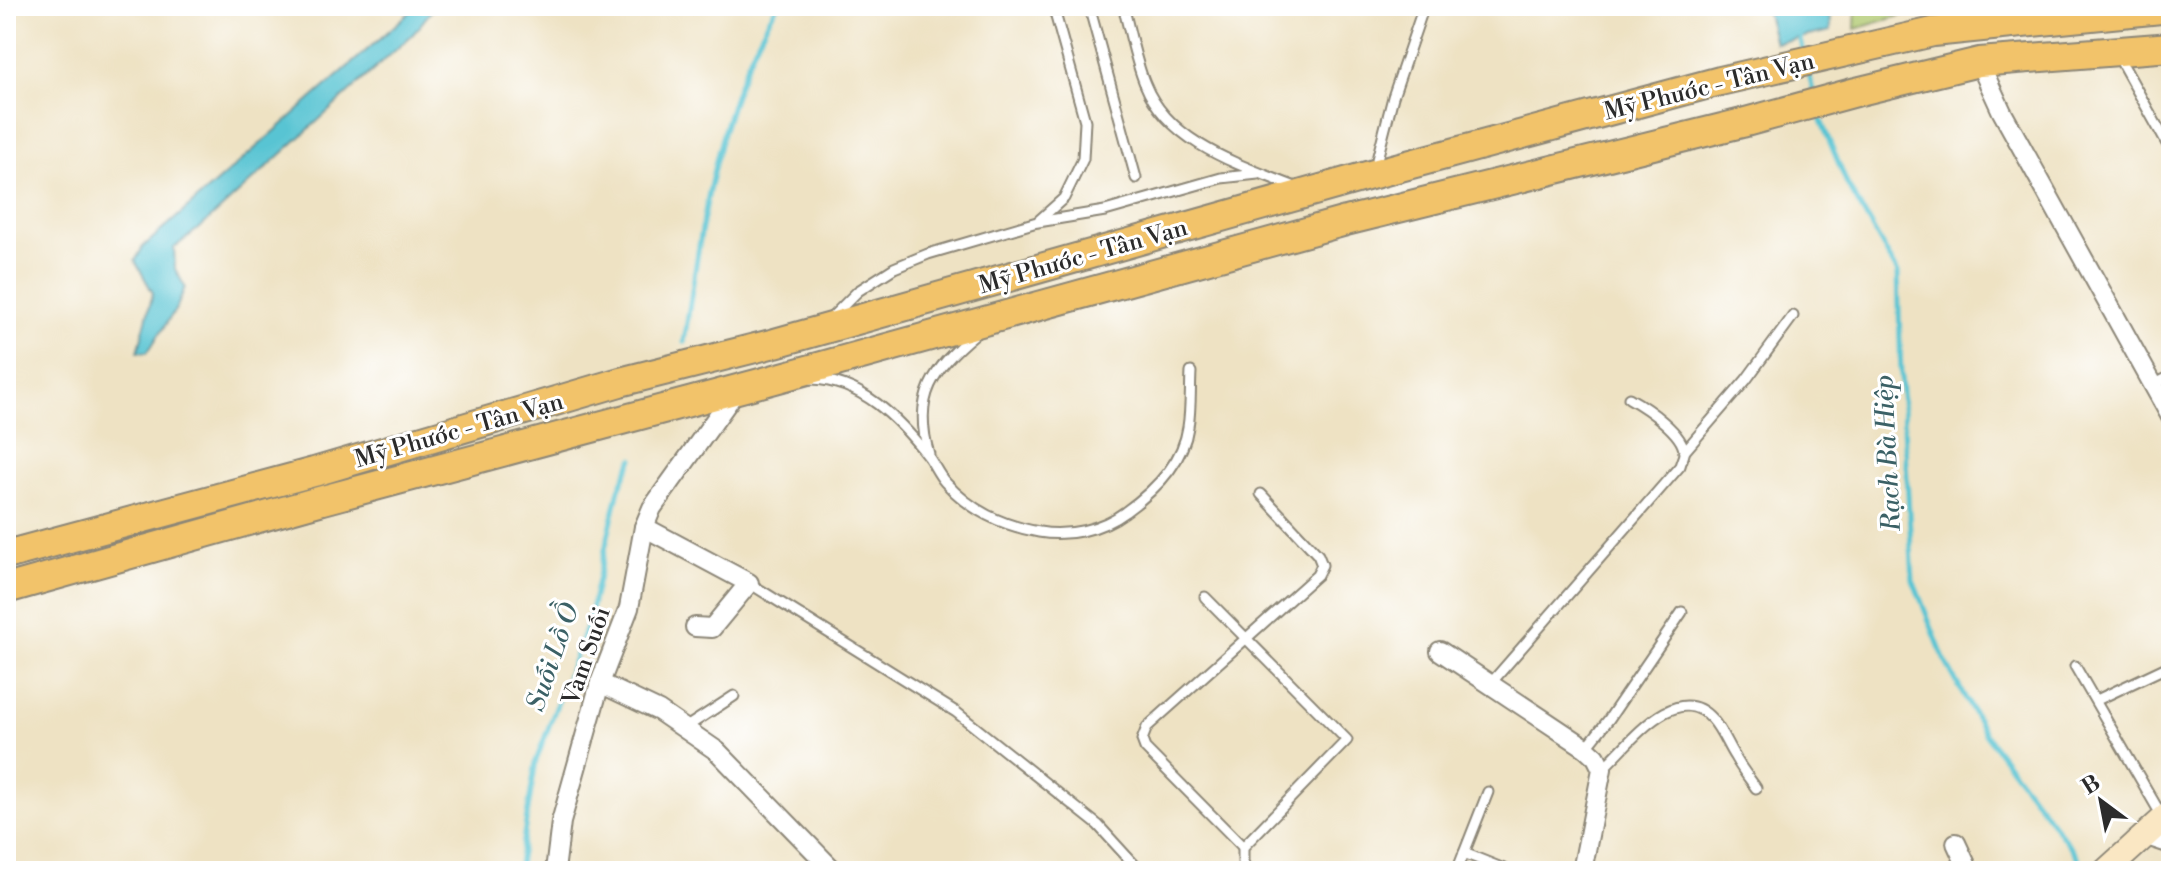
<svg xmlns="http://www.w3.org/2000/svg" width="2177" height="877" font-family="'Libre Bodoni',serif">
<rect width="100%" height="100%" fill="#fff"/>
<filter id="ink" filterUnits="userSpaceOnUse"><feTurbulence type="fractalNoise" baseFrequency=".0125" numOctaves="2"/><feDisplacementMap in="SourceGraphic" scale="16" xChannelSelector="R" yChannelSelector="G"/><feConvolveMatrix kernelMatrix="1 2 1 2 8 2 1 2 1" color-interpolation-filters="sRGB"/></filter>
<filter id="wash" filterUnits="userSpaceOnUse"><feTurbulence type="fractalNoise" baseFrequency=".006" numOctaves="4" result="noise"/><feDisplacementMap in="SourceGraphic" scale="32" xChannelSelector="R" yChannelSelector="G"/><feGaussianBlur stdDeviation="1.8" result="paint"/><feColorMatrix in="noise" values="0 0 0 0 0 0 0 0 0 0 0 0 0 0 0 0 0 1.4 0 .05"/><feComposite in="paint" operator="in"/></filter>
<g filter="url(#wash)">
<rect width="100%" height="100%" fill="#eee2c3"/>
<polygon fill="#b0c96f" stroke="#6e7a4d" stroke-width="2" points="1856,6 1934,6 1855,29"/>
<g fill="#59c4d3" stroke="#42787f" stroke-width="2">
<polygon points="417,6 435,6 413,34 209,220 174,248 175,269 185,287 177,307 147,353 138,352 153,293 135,261 143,247"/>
<polygon points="1765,6 1830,6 1831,31 1775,43"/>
</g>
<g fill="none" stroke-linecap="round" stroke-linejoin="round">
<g stroke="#59c4d3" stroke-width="5">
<polyline points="1798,31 1803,53"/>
<polyline points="1808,70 1814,95"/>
<polyline points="1818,113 1847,184 1898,273 1901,376 1913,580 1944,659 1985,734 2067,842 2086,871"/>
<path d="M684,342C702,228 715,106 777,6"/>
<polyline points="518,871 536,761 589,619 619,489 633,459"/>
</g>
</g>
</g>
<g filter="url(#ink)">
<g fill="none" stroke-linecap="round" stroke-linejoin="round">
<g stroke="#8c8677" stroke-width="13">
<g id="service">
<polyline points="1089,6 1136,178"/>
<path d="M1123,6C1130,31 1135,60 1145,84C1169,144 1241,165 1295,187"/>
<polyline points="2118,56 2171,151"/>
<polyline points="1374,171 1393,97 1424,6"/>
<polyline points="1038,222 1105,211 1221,178 1258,174"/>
<polyline points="831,318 858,291 894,268 928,254 1037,222 1064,198 1083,159 1085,121 1053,6"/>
<path d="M811,379C861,380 899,419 928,456C934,464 938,474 945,482C971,511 1001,525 1039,532C1067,537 1101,530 1125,512C1153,492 1183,463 1188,427C1191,409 1190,390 1191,372"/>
<polyline points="2153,385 2171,376"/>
<polyline points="1684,452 1746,380 1793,316"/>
<path d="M929,454C912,397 933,368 976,333"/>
<polyline points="749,583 956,712 1098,825 1140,871"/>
<polyline points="1205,597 1347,740 1243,847 1243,862 1247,871"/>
<polyline points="2075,666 2163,818"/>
<path d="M1491,683L1680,466C1681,462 1683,458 1684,454C1686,434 1645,407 1629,398"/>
<polyline points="2097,700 2171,665"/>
<polyline points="685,728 734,696"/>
<polyline points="1586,748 1609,719 1682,612"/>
<path d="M1602,769C1629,745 1676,678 1712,719C1722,730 1727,745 1735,757C1741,768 1749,778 1756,788"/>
<polyline points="1243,847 1145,748 1142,740 1147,727 1317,575 1322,565 1318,555 1261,494"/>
<polyline points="1464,853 1488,792"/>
<polyline points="1457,871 1464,853 1509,871"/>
</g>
</g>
<g stroke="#8c8677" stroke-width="22">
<g id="minor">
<polyline points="1979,62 2002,112 2171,417"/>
<polyline points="644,527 749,583 712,628 695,627"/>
<polyline points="1440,651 1586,748 1596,757 1602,769 1582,871"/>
<polyline points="600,683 659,711 717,751 830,867"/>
<polyline points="2144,835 2171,844"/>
<polyline points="1956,843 1969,871"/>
<polyline points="555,871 561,822 600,683 629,608 644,527 652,508 738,388"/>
</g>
</g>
<g stroke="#8c8677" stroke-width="28">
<polyline id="secondary" points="2106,871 2171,812"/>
</g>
<g stroke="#8c8677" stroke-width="32">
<g id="primary">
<polyline points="6,555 314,472 620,382 775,343 1374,174 1720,81 1933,32 2171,8"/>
<polyline points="6,589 319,501 775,379 1346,221 1742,123 1856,92 1979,62 2171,47"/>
</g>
</g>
<use href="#service" stroke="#fff" stroke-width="9"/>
<use href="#minor" stroke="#fff" stroke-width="18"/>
<use href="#secondary" stroke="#fae7c3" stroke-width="24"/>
<use href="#primary" stroke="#f2c36a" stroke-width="28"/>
</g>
</g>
<g text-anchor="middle" stroke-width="6" stroke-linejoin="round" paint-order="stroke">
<g font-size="24" fill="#2b2b2b" stroke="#fff">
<text transform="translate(1709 86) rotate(-14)" y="8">Mỹ Phước - Tân Vạn</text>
<text transform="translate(1083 256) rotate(-16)" y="8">Mỹ Phước - Tân Vạn</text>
<text transform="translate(459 430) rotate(-16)" y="8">Mỹ Phước - Tân Vạn</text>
<text transform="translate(586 656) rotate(-71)" y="8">Vàm Suối</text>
</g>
<g font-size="26" font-style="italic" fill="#3b6166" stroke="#fff">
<text transform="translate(1887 453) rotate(-93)" y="9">Rạch Bà Hiệp</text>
<text transform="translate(552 657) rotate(-71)" y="9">Suối Lồ Ồ</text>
</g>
</g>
<rect width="2177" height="877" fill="none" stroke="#fff" stroke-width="32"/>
<g transform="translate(2101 801) rotate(328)" stroke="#ffffff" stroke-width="6" paint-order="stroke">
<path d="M0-6L14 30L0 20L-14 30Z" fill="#2b2b2b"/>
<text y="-12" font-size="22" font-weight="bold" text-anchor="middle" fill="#2b2b2b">B</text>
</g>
</svg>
